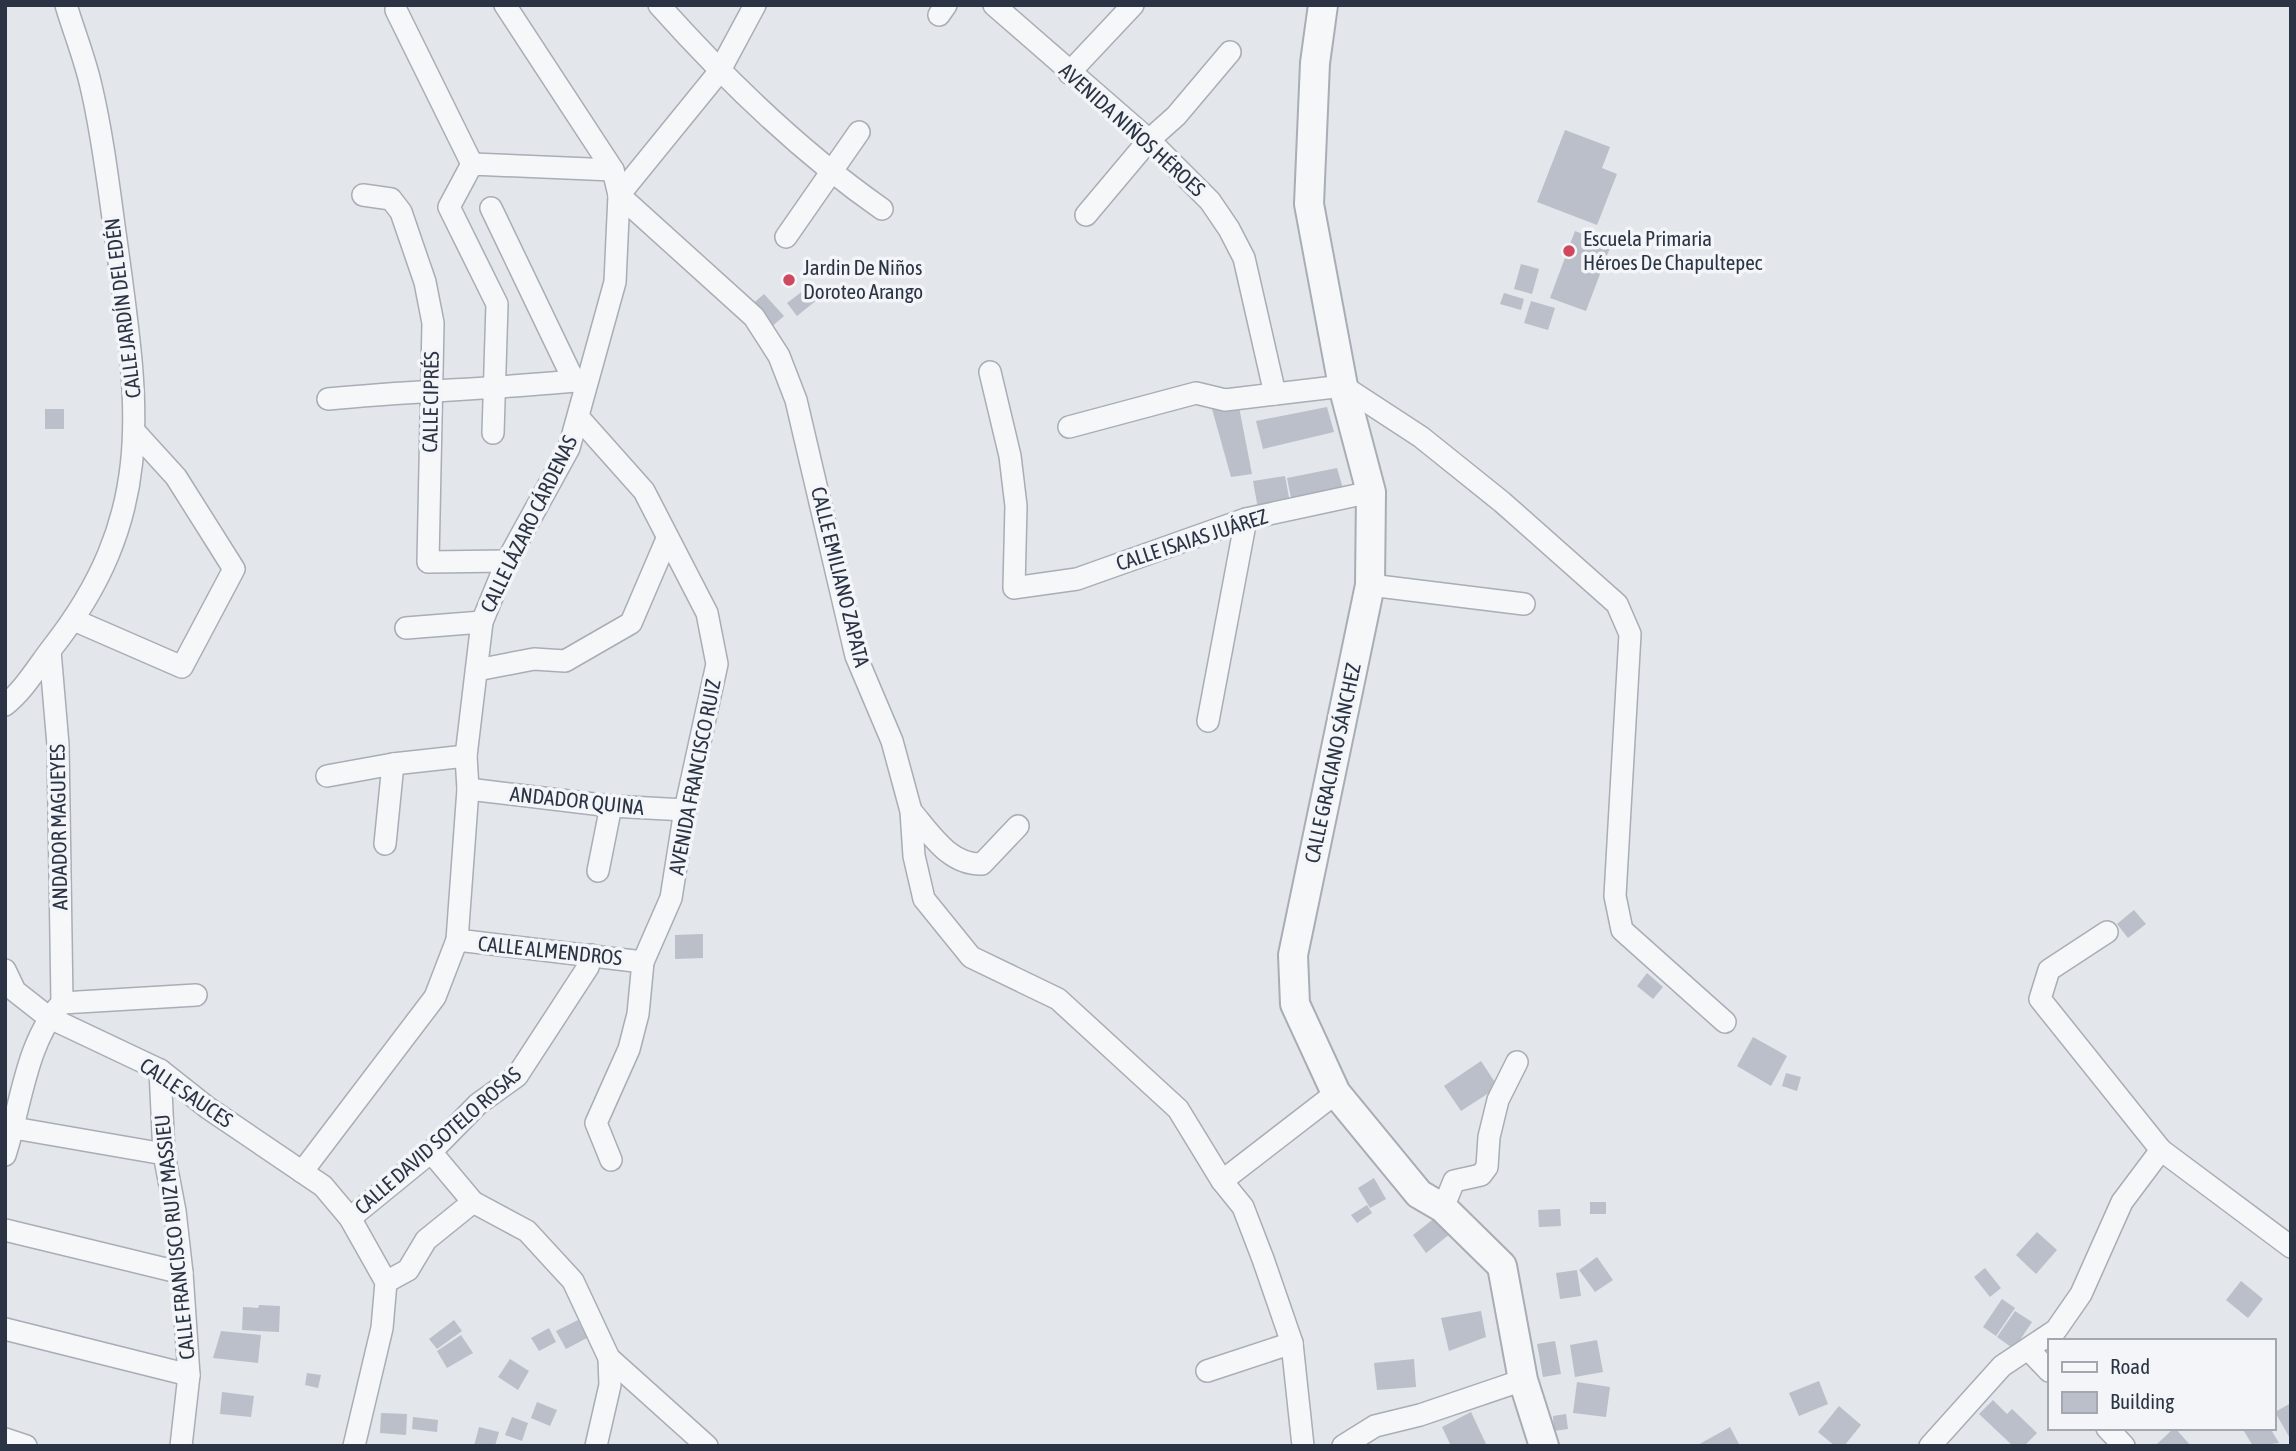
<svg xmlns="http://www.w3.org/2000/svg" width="2296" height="1451" font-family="'Asap Condensed',sans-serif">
<rect width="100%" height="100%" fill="#e3e6eb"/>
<g fill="#babfc9">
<polygon points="1565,130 1610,147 1602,168 1617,174 1597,225 1537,202"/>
<polygon points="1575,231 1611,245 1586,311 1550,298"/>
<polygon points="1521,264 1539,269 1532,294 1514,289"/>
<polygon points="808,287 818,299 797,316 787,303"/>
<polygon points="1504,293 1524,299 1521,310 1500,304"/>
<polygon points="764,294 784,316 769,329 749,307"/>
<polygon points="1531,301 1555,308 1548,330 1524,323"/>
<polygon points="1239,407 1252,474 1231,477 1212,409"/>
<polygon points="1327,407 1334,432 1263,449 1256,421"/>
<rect x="45" y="409" width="19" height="20"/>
<polygon points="1337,468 1344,492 1292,503 1287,478"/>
<polygon points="1285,476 1290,503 1258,509 1253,481"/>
<polygon points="2134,910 2146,924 2128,938 2117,924"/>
<polygon points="703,934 703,958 675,959 675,935"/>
<polygon points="1647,973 1663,987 1653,999 1637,986"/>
<polygon points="1753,1037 1787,1056 1771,1086 1737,1066"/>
<polygon points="1481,1061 1498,1087 1461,1111 1444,1086"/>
<polygon points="1786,1073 1801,1077 1797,1091 1782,1086"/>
<polygon points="1374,1178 1386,1199 1370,1208 1358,1188"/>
<rect x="1590" y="1202" width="16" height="12"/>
<polygon points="1367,1205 1372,1213 1357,1223 1351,1215"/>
<polygon points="1560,1209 1561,1226 1539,1227 1538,1210"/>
<polygon points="1436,1217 1450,1234 1426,1253 1413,1235"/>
<polygon points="2037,1232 2057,1250 2036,1274 2016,1255"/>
<polygon points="1597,1257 1613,1280 1595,1292 1579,1270"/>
<polygon points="1985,1268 2001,1288 1990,1297 1974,1277"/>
<polygon points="1577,1270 1581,1296 1560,1299 1556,1273"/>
<polygon points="2241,1281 2263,1299 2248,1318 2226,1300"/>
<polygon points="2002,1299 2015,1308 1996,1336 1983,1327"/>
<polygon points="259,1305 280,1306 279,1332 242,1330 243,1307 258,1308"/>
<polygon points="1481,1311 1486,1337 1449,1351 1441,1318"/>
<polygon points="2015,1311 2032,1322 2014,1349 1997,1337"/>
<polygon points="454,1320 462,1331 437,1349 429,1339"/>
<polygon points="578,1320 587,1338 566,1349 556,1331"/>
<polygon points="549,1328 556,1342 539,1351 531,1338"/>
<polygon points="221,1331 261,1335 258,1363 213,1358"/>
<polygon points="461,1335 473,1353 447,1368 437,1351"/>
<polygon points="1597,1340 1603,1372 1575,1377 1570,1345"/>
<polygon points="1555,1341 1561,1374 1543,1377 1537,1344"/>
<polygon points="510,1359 529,1371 518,1390 498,1377"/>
<polygon points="1414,1359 1416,1387 1377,1390 1374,1363"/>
<polygon points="307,1373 321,1375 318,1388 305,1385"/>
<polygon points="1819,1381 1828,1404 1799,1416 1789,1393"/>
<polygon points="1577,1382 1610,1387 1606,1417 1573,1413"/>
<polygon points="222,1392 254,1396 251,1417 220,1414"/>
<polygon points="1993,1400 2007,1414 2012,1409 2037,1433 2024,1446 2013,1446 1979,1414"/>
<polygon points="537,1402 557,1410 550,1426 531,1418"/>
<polygon points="2291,1403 2291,1440 2275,1412"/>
<polygon points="1839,1406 1861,1425 1844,1446 1835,1446 1818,1432"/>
<polygon points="1471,1412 1487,1446 1451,1446 1442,1427"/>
<polygon points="381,1413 407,1414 406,1435 380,1433"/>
<polygon points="1566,1414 1568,1429 1554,1431 1553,1416"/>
<polygon points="413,1417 438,1420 437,1432 412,1429"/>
<polygon points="512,1417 528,1423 522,1441 505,1435"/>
<polygon points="479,1427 499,1432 495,1446 474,1446"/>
<polygon points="1730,1427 1740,1446 1696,1446"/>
<polygon points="2175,1428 2191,1446 2155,1446 2174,1428"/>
<polygon points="2242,1428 2270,1428 2279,1443 2253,1446"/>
</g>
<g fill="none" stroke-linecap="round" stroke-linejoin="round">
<g stroke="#a8adb6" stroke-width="24">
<g id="minor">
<polyline points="505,5 613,170"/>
<path d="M659,5C727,81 799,151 882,209"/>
<polyline points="994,5 1149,140 1210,201 1229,229 1244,258 1275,394"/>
<polyline points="396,10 472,164"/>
<polyline points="939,15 946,5"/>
<polyline points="1069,73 1133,5"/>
<polyline points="363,195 391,199 401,212 425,282 433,323 428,562 507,561"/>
<polyline points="491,208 574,381"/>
<polyline points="1086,215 1149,140 1176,116 1230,52"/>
<polyline points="786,237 859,132"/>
<polyline points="990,372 1010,456 1016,506 1014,588 1077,579 1246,519 1371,492"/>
<path d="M328,399C410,391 492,389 574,381L585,384"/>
<polyline points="579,418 644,491 707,613 717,664 685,810 671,898 643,962 638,1014 629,1049 596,1123 611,1160"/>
<polyline points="1069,427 1196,393 1225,400 1343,386 1421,437 1502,502 1617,604 1630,634 1615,896 1622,930 1725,1022"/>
<polyline points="493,433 497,304 449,207 472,164 613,170 619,195 754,317 779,356 796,400 856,656 892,741 911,811 914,856 924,899 971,957 1058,999 1178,1109 1222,1181 1243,1207 1263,1259 1292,1343 1303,1446"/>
<polyline points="1370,585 1524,604"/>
<polyline points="74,620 182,667 234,569 176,477 135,432"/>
<polyline points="406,628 482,622"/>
<polyline points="477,670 534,659 565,661 631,623 667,539"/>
<path d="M5,705C24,690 38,666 52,648C156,516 139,409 118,254C110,199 104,141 91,86C85,59 74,32 66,5"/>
<polyline points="1208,721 1246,519"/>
<polyline points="327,776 393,764 466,756"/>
<polyline points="468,789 611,806 685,810"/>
<path d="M911,811C931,834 949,865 982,864L1018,826"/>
<polyline points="385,844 393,764"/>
<polyline points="598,871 611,806"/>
<polyline points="2107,932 2049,970 2040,999 2161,1150 2291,1247"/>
<polyline points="457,940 643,962"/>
<polyline points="5,970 15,991 48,1017 160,1070 208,1108 323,1186 350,1218 386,1282 382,1328 354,1446"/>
<polyline points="62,1003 196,995"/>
<polyline points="160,1070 164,1154 175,1211 182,1273 189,1375 181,1446"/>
<polyline points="14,1128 164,1154"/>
<polyline points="431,1152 473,1202 527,1231 573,1281 609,1358 707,1446"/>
<path d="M5,1155C21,1106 26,1041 62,1003L58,745L50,651"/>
<polyline points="302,1172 435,997 457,940 468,789 466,756 482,622 507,561 569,448 615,282 619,195 719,72 755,5"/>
<polyline points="1222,1181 1336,1093"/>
<polyline points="1443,1208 1454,1181 1481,1175 1487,1167 1489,1137 1498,1100 1517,1062"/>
<polyline points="350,1218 431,1152 478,1104 517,1076 588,967 591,955"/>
<polyline points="5,1230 182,1273"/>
<polyline points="386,1282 408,1270 426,1240 473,1202"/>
<polyline points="5,1329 189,1375"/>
<polyline points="2029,1350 2049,1371"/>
<polyline points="1207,1371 1292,1343"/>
<polyline points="2107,1428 2124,1446"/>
<polyline points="5,1439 26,1446"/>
<polyline points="596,1446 610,1385 609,1358"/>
<polyline points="1343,1446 1375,1426 1420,1415 1523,1380"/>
<polyline points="1930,1446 2002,1366 2056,1330 2081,1294 2122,1202 2161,1150"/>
</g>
</g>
<g stroke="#a8adb6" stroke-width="32">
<polyline id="tertiary" points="1323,5 1315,63 1309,204 1343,386 1371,492 1370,585 1293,955 1295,1004 1336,1093 1419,1194 1443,1208 1502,1266 1523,1380 1544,1446"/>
</g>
<use href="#minor" stroke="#f6f7f9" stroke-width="21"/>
<use href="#tertiary" stroke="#f6f7f9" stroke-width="28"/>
</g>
<g fill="#d0485e" stroke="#f3f5f8" stroke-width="2.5">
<circle cx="1569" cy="251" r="7"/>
<circle cx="789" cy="280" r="7"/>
</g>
<g text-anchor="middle" stroke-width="7" stroke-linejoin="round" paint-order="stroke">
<g font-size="21" fill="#2a3444" stroke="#f3f5f8">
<text transform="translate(1132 130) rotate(42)" y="7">AVENIDA NIÑOS HÉROES</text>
<text transform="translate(123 308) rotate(-97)" y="7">CALLE JARDÍN DEL EDÉN</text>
<text transform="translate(431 402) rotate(-89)" y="7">CALLE CIPRÉS</text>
<text transform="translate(529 524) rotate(-64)" y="7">CALLE LÁZARO CÁRDENAS</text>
<text transform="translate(1192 540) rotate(-18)" y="7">CALLE ISAIAS JUÁREZ</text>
<text transform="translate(840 577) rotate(76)" y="7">CALLE EMILIANO ZAPATA</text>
<text transform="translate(1333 763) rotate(-78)" y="7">CALLE GRACIANO SÁNCHEZ</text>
<text transform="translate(695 777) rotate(-79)" y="7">AVENIDA FRANCISCO RUIZ</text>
<text transform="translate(577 801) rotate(6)" y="7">ANDADOR QUINA</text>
<text transform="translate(59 827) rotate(-91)" y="7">ANDADOR MAGUEYES</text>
<text transform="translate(550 951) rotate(6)" y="7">CALLE ALMENDROS</text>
<text transform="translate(186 1093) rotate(34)" y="7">CALLE SAUCES</text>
<text transform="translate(438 1141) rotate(-41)" y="7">CALLE DAVID SOTELO ROSAS</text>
<text transform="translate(175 1237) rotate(-96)" y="7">CALLE FRANCISCO RUIZ MASSIEU</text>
</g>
<g font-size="21" fill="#2a3444" stroke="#f3f5f8" text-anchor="start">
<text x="1583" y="246">Escuela Primaria<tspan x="1583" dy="24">Héroes De Chapultepec</tspan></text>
<text x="803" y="275">Jardin De Niños<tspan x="803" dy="24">Doroteo Arango</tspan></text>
</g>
</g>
<rect width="2296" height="1451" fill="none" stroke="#2a3444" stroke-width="14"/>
<rect x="2048" y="1339" width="228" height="91" fill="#f3f5f8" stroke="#a3a8b0" stroke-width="2"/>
<rect x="2062" y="1362" width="35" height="10" fill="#f6f7f9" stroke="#a3a8b0" stroke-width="2"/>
<text x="2110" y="1374" font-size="21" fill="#2a3444">Road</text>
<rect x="2062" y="1392" width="35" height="21" fill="#babfc9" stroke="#a3a8b0" stroke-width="2"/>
<text x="2110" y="1409" font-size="21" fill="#2a3444">Building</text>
</svg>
